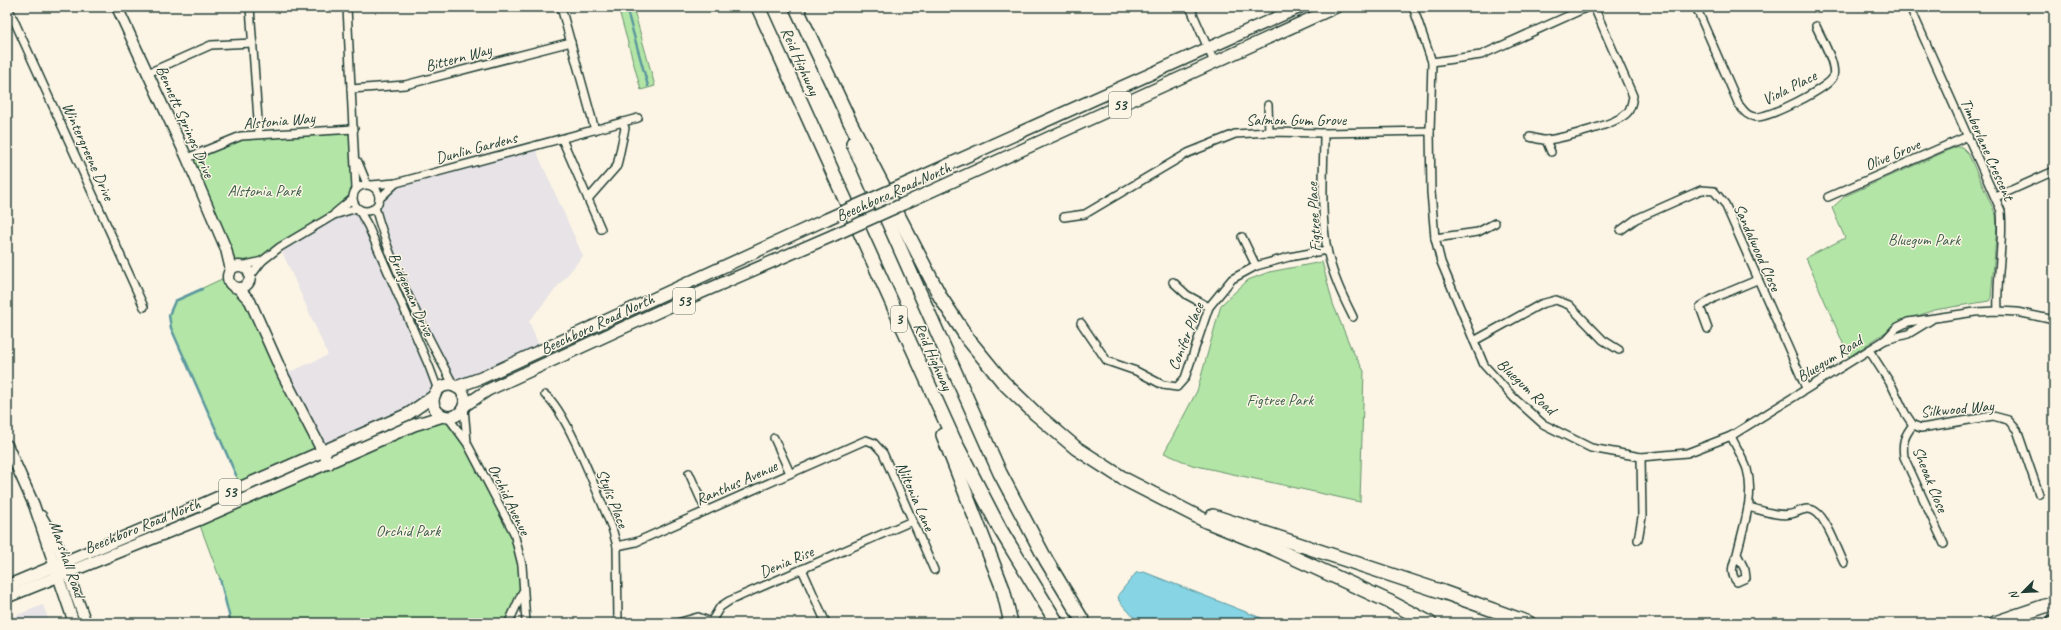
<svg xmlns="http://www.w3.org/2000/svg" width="2061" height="630" font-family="Caveat,sans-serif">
<rect width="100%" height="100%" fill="#fcf5e5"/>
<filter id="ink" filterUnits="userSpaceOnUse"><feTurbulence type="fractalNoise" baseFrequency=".025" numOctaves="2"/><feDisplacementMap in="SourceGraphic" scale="8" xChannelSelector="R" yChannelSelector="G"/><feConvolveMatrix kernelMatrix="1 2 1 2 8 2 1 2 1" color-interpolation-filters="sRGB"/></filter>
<g filter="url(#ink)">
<g fill="#e7e3e6">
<polygon points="534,146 583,256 529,321 541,351 456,387 429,342 375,207 379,199 396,183"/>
<polygon points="357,208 438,390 434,396 321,451 283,375 328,355 280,247 320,222"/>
<polygon points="43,605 50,623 7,623 7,619"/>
</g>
<g fill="#b2e5a6" stroke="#68916d">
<polygon points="618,7 633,7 655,86 641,90"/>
<polygon points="354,129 356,188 352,199 262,261 238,266 226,249 187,158 241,136"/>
<polygon points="1956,147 1962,147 1968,153 1996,215 1997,226 1991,298 1989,301 1934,310 1899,323 1849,357 1806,258 1845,238 1832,208 1845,196"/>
<polygon points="1322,262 1333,304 1351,348 1364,371 1360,502 1192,465 1164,453 1197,391 1221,305 1248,280 1269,272"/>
<polygon points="228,276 230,283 239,289 321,451 241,487 171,328 169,315 175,301"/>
<polygon points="448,417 467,443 517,543 523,593 508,623 231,623 220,579 198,520 329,464"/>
</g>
<polygon fill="#86d4e4" stroke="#5d989e" points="1144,572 1274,623 1139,623 1119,601 1118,595 1136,573"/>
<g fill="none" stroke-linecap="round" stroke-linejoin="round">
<g stroke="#5d989e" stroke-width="2.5">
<polyline points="626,7 648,86"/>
<polyline points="202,289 175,301 169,315 171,328 236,475"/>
<polyline points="220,579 231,623"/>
</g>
<g stroke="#1f3d34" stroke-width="10">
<g id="street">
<polyline points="8,7 144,307"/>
<polyline points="250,7 259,134"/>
<polyline points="347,7 356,188"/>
<polyline points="561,7 595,130"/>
<polyline points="1190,7 1214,62"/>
<polyline points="1413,7 1432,62 1430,131 1431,192 1435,238 1441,262 1484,365 1514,398 1543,424 1591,448 1641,457 1687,453 1731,436 1869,350 1885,340 1896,328 1908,322 1975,312 1998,311 2017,312 2054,320"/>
<path d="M1696,7L1739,105C1744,111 1747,116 1755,117C1767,119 1829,88 1833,77C1837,64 1821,38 1816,26"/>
<path d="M1910,7L2001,211C2004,244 1996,278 1998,311"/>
<polyline points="1432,62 1481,55 1588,7"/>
<polyline points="148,73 211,45 253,43"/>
<polyline points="351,89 405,85 571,42"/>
<polyline points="1268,105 1269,132"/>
<path d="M1324,133C1324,169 1320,214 1327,249C1332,274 1342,295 1353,317"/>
<path d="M1530,137C1535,138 1542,141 1548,140C1566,137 1615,125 1627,113C1631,109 1632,102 1633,96L1594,7"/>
<polyline points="562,139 601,229"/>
<polyline points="1546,140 1551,152"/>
<polyline points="187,158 241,136 354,129"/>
<polyline points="358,162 367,184"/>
<circle cx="366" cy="198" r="13"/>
<polyline points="371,185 396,183 638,118"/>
<polyline points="1828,197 1968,136"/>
<polyline points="1996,197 2054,171"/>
<polyline points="379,199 396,183"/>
<polyline points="588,199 617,166 625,128 622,122"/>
<path d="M375,207C392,270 424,329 454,386"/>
<polyline points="359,210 368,226 429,366 438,390"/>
<polyline points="335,213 352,199"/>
<polyline points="1064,217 1085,214 1188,153 1235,134 1269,132 1324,133 1430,131"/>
<polyline points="1621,230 1636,219 1701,190 1714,191 1725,204 1806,388"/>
<polyline points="1242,237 1256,266"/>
<polyline points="1435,238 1478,232 1495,223"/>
<polyline points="241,266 262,261"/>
<polyline points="250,277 262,261 280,247 334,215 357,208"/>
<polyline points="1173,282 1187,295 1209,307"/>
<polyline points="1081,323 1107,361 1136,371 1163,385 1177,387 1185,378 1209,307 1232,279 1256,266 1289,257 1327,250"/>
<polyline points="1708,329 1700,307 1714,298 1757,280"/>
<polyline points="1885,340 1908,334 1931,320"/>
<polyline points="1474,341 1541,304 1556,300 1569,305 1603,340 1619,350"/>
<polyline points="1869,350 1892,386 1905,413 1913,425 1921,428 1993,416 2008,420 2017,430 2039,494"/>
<path d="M545,395C565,407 601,502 612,528L617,546L618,623"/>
<polyline points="464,408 467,442"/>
<polyline points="448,417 467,443 514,533 522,565 526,622"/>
<path d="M1913,425C1904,436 1902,443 1904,457L1944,544"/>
<path d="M1731,436C1736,447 1743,458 1747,469C1755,497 1743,527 1737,554L1745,570L1746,578L1737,582C1729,573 1733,564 1737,554"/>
<polyline points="774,438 790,473"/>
<polyline points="689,473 706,511"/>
<path d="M1748,507C1761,510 1778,517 1791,514C1800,512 1807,505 1816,512C1827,519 1838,551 1844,563"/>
<polyline points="1638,540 1642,517 1641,457"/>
<polyline points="617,546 636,542 866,440 874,443 883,453 934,570"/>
<polyline points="802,569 826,623"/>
<polyline points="510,620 522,593"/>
<polyline points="711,622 720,607 729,601 912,521"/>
<polyline points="677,623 698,617 713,623"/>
</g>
</g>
<g stroke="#1f3d34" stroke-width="13">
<g id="secondary">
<polyline points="117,7 187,158 226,249 231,270"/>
<circle cx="239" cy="277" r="11"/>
<polyline points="239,289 250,301 283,375 329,464"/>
<polyline points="7,445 34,505 74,623"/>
<polyline points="41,516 58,546 86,623"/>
</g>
</g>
<g stroke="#1f3d34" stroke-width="14">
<g id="primary">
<polyline points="896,188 1300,7"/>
<polyline points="903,204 1336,7"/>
<circle cx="449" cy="401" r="16"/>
<polyline points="456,387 481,378 827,219"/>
<polyline points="464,406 488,390 677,303 834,235"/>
<polyline points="7,586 196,507 408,414 434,396"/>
<polyline points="7,597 198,520 414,425 443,416"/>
</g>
</g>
<g stroke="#1f3d34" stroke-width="16">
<g id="highway">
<polyline points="758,7 954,440 1000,529 1057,623"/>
<polyline points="796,7 850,122 941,298 968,339 1003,382 1036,414 1076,448 1124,479 1206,521 1275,549 1390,602 1430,623"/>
<polyline points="853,143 1000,473 1046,560 1084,623"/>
<polyline points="943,435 1003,589 1011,623"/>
<polyline points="1213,516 1443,592 1529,623"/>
<polyline points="1995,623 2054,603"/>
<polyline points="2053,623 2054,623"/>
</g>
</g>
<use href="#street" stroke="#fcf5e5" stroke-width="7"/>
<use href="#secondary" stroke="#fcf5e5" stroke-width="10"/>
<use href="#primary" stroke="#fcf5e5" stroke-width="11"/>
<use href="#highway" stroke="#fcf5e5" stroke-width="13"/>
<g stroke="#1f3d34" stroke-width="14" stroke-linecap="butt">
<g id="primary-bridge">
<polyline points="827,219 896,188"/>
<polyline points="834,235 903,204"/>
</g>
</g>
<use href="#primary-bridge" stroke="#fcf5e5" stroke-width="11"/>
</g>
</g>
<g text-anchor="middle" stroke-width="3" stroke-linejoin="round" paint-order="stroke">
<g fill="#fcf5e5" stroke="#617469" stroke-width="1">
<rect x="1109" y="92" width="22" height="26" rx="3"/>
<rect x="673" y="288" width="22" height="26" rx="3"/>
<rect x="891" y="306" width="16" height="26" rx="3"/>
<rect x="219" y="479" width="22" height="26" rx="3"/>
</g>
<g font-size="15" font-weight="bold" fill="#1f3d34">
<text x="1120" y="110">53</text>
<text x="684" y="306">53</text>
<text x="899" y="324">3</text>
<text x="230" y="497">53</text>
</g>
<g font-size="16" fill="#1f3d34" stroke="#fcf5e5">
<text transform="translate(458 57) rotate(-15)" y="6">Bittern Way</text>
<text transform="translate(801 61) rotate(66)" y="6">Reid Highway</text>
<text transform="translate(1789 87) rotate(-27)" y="6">Viola Place</text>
<text x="1296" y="125">Salmon Gum Grove</text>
<text transform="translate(279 120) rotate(-5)" y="6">Alstonia Way</text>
<text transform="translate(186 121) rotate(66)" y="6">Bennett Springs Drive</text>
<text transform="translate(476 147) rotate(-15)" y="6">Dunlin Gardens</text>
<text transform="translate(1988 149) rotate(66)" y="6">Timberlane Crescent</text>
<text transform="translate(89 151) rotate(66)" y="6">Wintergreene Drive</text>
<text transform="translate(1892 154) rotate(-23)" y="6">Olive Grove</text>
<text transform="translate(893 191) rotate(-24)" y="6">Beechboro Road North</text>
<text transform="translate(1313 217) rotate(-93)" y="6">Figtree Place</text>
<text transform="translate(1758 247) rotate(66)" y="6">Sandalwood Close</text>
<text transform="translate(412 294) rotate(66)" y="6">Bridgeman Drive</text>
<text transform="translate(597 323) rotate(-25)" y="6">Beechboro Road North</text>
<text transform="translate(1185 336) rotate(-68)" y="6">Conifer Place</text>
<text transform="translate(934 356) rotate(66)" y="6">Reid Highway</text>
<text transform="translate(1829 358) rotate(-32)" y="6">Bluegum Road</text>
<text transform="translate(1527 386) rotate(43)" y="6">Bluegum Road</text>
<text transform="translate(1957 408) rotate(-5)" y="6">Silkwood Way</text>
<text transform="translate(1931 479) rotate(68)" y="6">Sheoak Close</text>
<text transform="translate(736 482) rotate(-24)" y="6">Ranthus Avenue</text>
<text transform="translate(916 496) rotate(66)" y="6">Niltonia Lane</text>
<text transform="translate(613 498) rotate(68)" y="6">Stylis Place</text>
<text transform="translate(510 499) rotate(64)" y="6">Orchid Avenue</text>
<text transform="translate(142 525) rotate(-22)" y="6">Beechboro Road North</text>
<text transform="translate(68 559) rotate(71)" y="6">Marshall Road</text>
<text transform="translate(786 561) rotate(-23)" y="6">Denia Rise</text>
</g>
<g font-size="16" fill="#3c5f4b" stroke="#fcf5e5">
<text x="264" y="196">Alstonia Park</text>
<text x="1924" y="245">Bluegum Park</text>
<text x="1280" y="405">Figtree Park</text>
<text x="408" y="536">Orchid Park</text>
</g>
</g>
<rect width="2061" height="630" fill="none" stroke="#fcf5e5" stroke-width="24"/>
<rect x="12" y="12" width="2037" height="606" fill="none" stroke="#1f3d34" stroke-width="1.5" filter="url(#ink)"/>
<g transform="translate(2023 592) rotate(246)" stroke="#fcf5e5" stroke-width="3" paint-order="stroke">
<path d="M0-3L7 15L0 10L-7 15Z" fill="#1f3d34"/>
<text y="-6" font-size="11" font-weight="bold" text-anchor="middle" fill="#1f3d34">N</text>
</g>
</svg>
